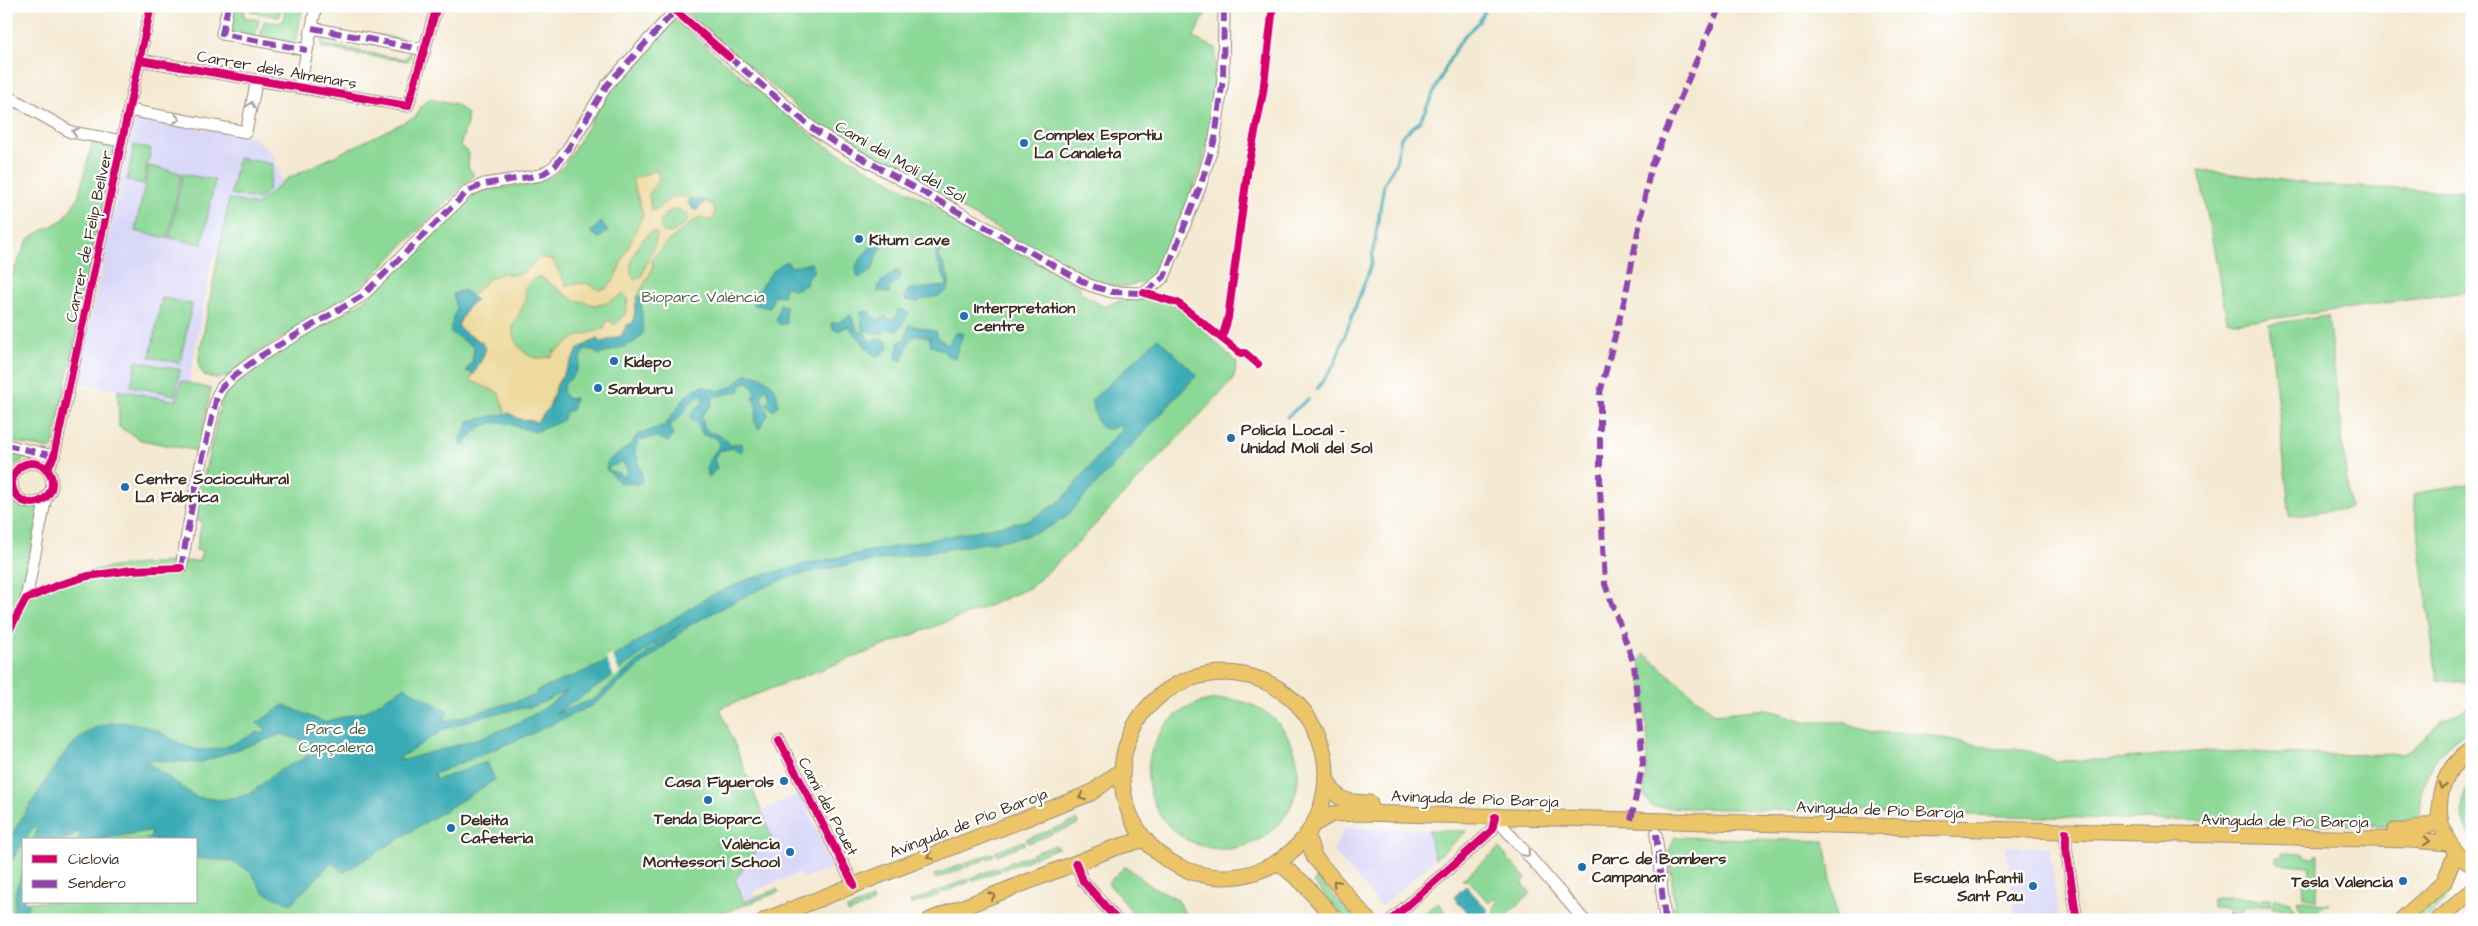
<svg xmlns="http://www.w3.org/2000/svg" width="2478" height="926" font-family="'Architects Daughter',sans-serif">
<rect width="100%" height="100%" fill="#fff"/>
<filter id="ink" filterUnits="userSpaceOnUse"><feTurbulence type="fractalNoise" baseFrequency=".02" numOctaves="2"/><feDisplacementMap in="SourceGraphic" scale="10" xChannelSelector="R" yChannelSelector="G"/><feConvolveMatrix kernelMatrix="1 2 1 2 8 2 1 2 1" color-interpolation-filters="sRGB"/></filter>
<filter id="wash" filterUnits="userSpaceOnUse"><feTurbulence type="fractalNoise" baseFrequency=".0096" numOctaves="4" result="noise"/><feDisplacementMap in="SourceGraphic" scale="20" xChannelSelector="R" yChannelSelector="G"/><feGaussianBlur stdDeviation="1.12" result="paint"/><feColorMatrix in="noise" values="0 0 0 0 0 0 0 0 0 0 0 0 0 0 0 0 0 1.4 0 .05"/><feComposite in="paint" operator="in"/></filter>
<g filter="url(#wash)">
<rect width="100%" height="100%" fill="#f4e9d2"/>
<g fill="#d9d7f8">
<polygon points="134,118 253,137 272,153 282,182 257,205 229,200 219,246 211,264 189,383 181,382 176,401 77,382"/>
<polygon points="802,793 831,868 803,879 799,873 753,891 756,898 743,902 735,880 753,858 768,829 760,811"/>
<polygon points="1345,828 1428,830 1435,859 1381,906 1333,850"/>
<polygon points="2005,846 2049,847 2059,920 2016,920"/>
</g>
<g fill="#8cd997" stroke="#64825a" fill-rule="evenodd">
<polygon points="230,6 244,6 244,17 259,20 255,37 225,30"/>
<polygon points="252,6 281,6 279,17 251,12"/>
<polygon points="286,6 303,6 296,41 294,42 260,36 264,21 278,23 283,21"/>
<polygon points="680,6 1192,6 1206,13 1193,38 1216,48 1212,112 1202,166 1162,265 1151,280 1123,287 1105,285 1085,277 829,135"/>
<path d="M673,19L821,143L1081,287L1079,292L1105,307C1123,296 1152,296 1172,304C1183,307 1226,353 1237,363L1233,380L1071,550L1031,587L986,607L720,708L772,838L765,847L761,844L735,880L744,902L777,889L779,892L705,920H546L543,912L525,920H6V482C9,502 21,511 40,506L20,607C26,602 31,596 37,591C71,566 157,562 199,561L202,551L196,550L202,521L194,519L223,394L245,376L278,353L364,301L477,193L485,190L535,183L552,177L564,166L612,86ZM24,840H196V902H24Z"/>
<polygon points="372,34 412,41 414,45 409,61 367,56 368,53 404,59 408,56 410,47"/>
<polygon points="321,39 326,45 366,52 365,55 322,48"/>
<polygon points="429,99 456,105 467,114 467,124 460,146 469,153 468,167 474,175 356,292 257,353 229,375 218,379 204,375 199,367 199,357 229,199 257,205 285,180 417,116 420,107"/>
<polygon points="93,140 116,145 52,449 6,441 6,289 27,241 34,235 64,219 78,198"/>
<polygon points="134,145 151,149 143,184 127,180"/>
<polygon points="238,158 273,164 268,191 259,200 231,194"/>
<polygon points="149,166 181,173 168,238 135,231"/>
<polygon points="2199,170 2330,186 2472,192 2472,291 2278,318 2235,322 2227,320"/>
<polygon points="183,174 215,180 202,244 170,238"/>
<polygon points="162,298 192,304 180,363 150,357"/>
<polygon points="2328,316 2350,508 2290,517 2269,324"/>
<polygon points="136,361 180,370 175,395 131,386"/>
<polygon points="181,381 211,389 198,451 141,440 119,427 118,390 176,401"/>
<polygon points="6,448 33,454 12,466 6,477"/>
<polygon points="2472,483 2472,684 2437,680 2413,494"/>
<path d="M1645,654L1714,714L1766,709L1807,722H1842L1875,732L1924,734L1996,749H2023L2056,761L2102,760L2207,751L2329,755L2402,754L2411,750L2442,721L2472,706V728C2443,744 2424,768 2420,802C2419,808 2420,814 2419,821L2404,826L1651,807L1644,794L1648,743L1640,660Z"/>
<circle cx="1223" cy="774" r="75"/>
<path d="M2472,780V838C2457,821 2461,798 2472,780Z"/>
<polygon points="1077,820 1078,824 1055,833 1053,829"/>
<polygon points="1051,830 1052,834 1028,843 1026,839"/>
<polygon points="1428,830 1467,831 1435,859"/>
<polygon points="1675,837 1825,841 1837,920 1676,920 1669,851"/>
<polygon points="1024,841 1025,844 997,855 995,852"/>
<polygon points="1056,845 1058,848 1033,858 1032,854"/>
<polygon points="1499,848 1526,879 1522,883 1531,893 1503,918 1504,920 1487,920 1495,910 1493,907 1498,902 1494,898 1489,903 1469,880 1462,880"/>
<polygon points="993,853 994,856 967,867 965,863"/>
<polygon points="2282,853 2305,854 2305,857 2315,857 2315,854 2318,854 2317,900 2303,896 2302,878 2309,878 2310,866 2276,863 2276,857 2282,857"/>
<polygon points="1030,855 1031,859 1002,870 1001,866"/>
<polygon points="963,864 964,868 936,879 934,875"/>
<polygon points="998,867 1000,871 972,881 971,878"/>
<polygon points="1124,867 1128,868 1151,886 1177,899 1184,912 1176,920 1139,920 1108,883"/>
<polygon points="1318,878 1355,920 1347,920 1313,882"/>
<polygon points="968,879 969,882 942,893 940,890"/>
<polygon points="937,891 939,895 911,905 910,902"/>
<polygon points="2442,895 2448,898 2423,920 2414,920"/>
<polygon points="2225,897 2270,899 2270,906 2246,906 2241,913 2233,908 2212,907 2212,899"/>
<polygon points="2274,898 2291,901 2298,920 2283,920 2292,910 2272,908"/>
<polygon points="872,899 873,903 848,913 847,909"/>
<polygon points="2302,899 2315,903 2329,904 2303,918 2297,900"/>
<polygon points="1437,902 1452,920 1417,920"/>
</g>
<path fill="#eeda9e" stroke="#94825e" fill-rule="evenodd" d="M657,170L659,179L649,195L651,211C665,208 668,190 690,199L688,203L694,210L703,205L705,201L713,205C714,212 717,216 710,221L701,217L695,220L668,241L655,255L652,261L653,268L637,297L633,323L627,325L621,336L598,343L599,339L579,348L557,384L549,408L537,422L519,419L509,413L506,414L499,393L470,380L484,356L482,342L462,333L458,325L468,307L476,300L472,296L487,280L502,273L513,275L523,273L540,257L553,260L566,285L586,283L599,290L607,288L614,279L643,214L632,179ZM679,209L687,215L686,223L671,233L663,232C656,219 667,210 679,209ZM653,231L657,234C658,240 644,269 641,277L635,280C622,268 640,237 653,231ZM541,277L572,299L595,305L604,304L624,294L628,298L625,314L615,325L609,320L606,322L604,329L578,336L555,352L554,350L552,356C540,359 532,360 523,351C499,327 524,317 526,293L523,290L533,279Z"/>
<g fill="#3bacb5" stroke="#3b6b6a" fill-rule="evenodd">
<polygon points="690,199 705,201 697,210 694,210 688,203"/>
<polygon points="602,222 608,232 599,238 590,232"/>
<path d="M882,237L889,238V240L876,256L873,269L862,277H857L856,266C863,255 872,244 882,237Z"/>
<path d="M936,241L945,246L939,256C944,267 958,287 941,295C933,299 926,296 918,302L905,300L907,291L911,289L948,286L936,258Z"/>
<path d="M787,261L791,267L811,263L814,271L808,276L806,285L794,290L786,286L783,296L774,295L770,308L754,305L752,301C761,287 771,268 787,261Z"/>
<path d="M895,271L900,272V279L889,287V294L882,291L878,292C877,279 888,280 895,271Z"/>
<path d="M464,290L476,300L467,307L458,325C465,337 479,336 486,349L474,374L466,371L472,362L474,347L451,333V326L456,309L453,294Z"/>
<path d="M637,297H641L643,332C637,347 613,349 599,355L593,350H586L581,355C580,367 574,378 564,384L563,393L568,399L575,398L572,410L566,412L562,421L535,432L502,422L493,423L479,427L463,446L459,441L467,428L468,421L509,413L519,419L537,422L549,408L557,385L579,348L599,338L598,343L621,336L627,325L633,323Z"/>
<polygon points="780,304 786,306 785,314 787,323 780,325 776,321"/>
<polygon points="900,309 909,313 898,331 887,328 882,333 875,334 862,329 861,311 870,312 869,315 875,318 875,321 886,316 890,321 898,315 897,310"/>
<path d="M851,315L858,332H865L869,341L877,339L887,341L888,348C873,367 868,347 859,338C854,334 852,331 848,326L838,331L833,329L831,323L839,322Z"/>
<polygon points="909,325 936,331 938,338 948,345 955,333 963,333 955,358 948,356 943,351 931,345 929,337 916,335 910,339 902,361 897,359 896,354 899,342 905,340"/>
<path d="M1158,338L1197,375L1065,518L1044,530L1018,538L847,565L797,575L779,581L751,593L690,625L593,705L529,735L434,774L436,780L487,762L495,780L343,873L332,862L291,904L263,892L251,872L231,861L196,858V840H145L152,835L150,831L94,840H77L81,833L80,831L65,840H34L37,828L34,827L6,869C6,863 5,856 6,850C8,836 32,803 40,790C68,743 97,704 158,731C174,739 188,751 207,750C224,750 242,740 257,732L264,734L266,729L257,723L284,705L324,722L366,711L404,687L448,711L444,722L533,696L537,694L536,691L602,664L708,597L749,579L801,565L1030,520L1062,500L1124,425C1119,425 1114,429 1109,429C1094,430 1096,410 1091,401ZM681,624L594,699L555,714L605,681ZM567,691C521,731 462,743 404,760L398,759L445,729L480,717L534,706ZM282,734L325,748L278,771L250,794L222,800L196,797L144,760L199,763Z"/>
<path d="M746,374C765,374 779,386 778,405L773,411L766,404L770,399L766,387L761,396L768,415L759,429L754,421L757,409L753,398L755,392L748,381L740,385V391L713,397L711,405L702,415L704,427L710,433C718,433 726,438 730,445L740,443L743,448L741,452L733,448L719,451L714,459L717,468L709,477C702,459 716,456 720,443L714,437L703,435L696,422L690,417L695,408L702,405L703,395C688,398 685,417 672,423L670,427L673,434L668,442L657,437L640,440L635,449L643,480L638,484L620,483L606,469L607,462L631,444L637,435L665,425L685,397L694,389L703,386L718,391L731,387ZM623,462L628,472L622,477L620,474L608,470L609,467Z"/>
<polygon points="24,868 24,902 29,902 24,920 13,920 16,889"/>
<polygon points="1466,886 1488,911 1478,920 1473,920 1454,897"/>
<polygon points="2230,910 2245,920 2226,920 2224,918"/>
</g>
<polygon fill="#f4e9d2" points="612,655 620,673 614,677 606,658"/>
<g fill="none" stroke-linecap="round" stroke-linejoin="round">
<g stroke="#3bacb5" stroke-width="3">
<polyline points="1317,389 1334,365 1371,265 1384,184 1396,162 1401,137 1420,121 1454,51 1465,35 1479,22 1487,6"/>
<polyline points="1287,417 1308,399"/>
</g>
</g>
</g>
<g filter="url(#ink)">
<g fill="none" stroke-linecap="round" stroke-linejoin="round">
<g stroke="#988a78" stroke-width="13">
<g id="minor">
<polyline points="228,6 222,34 307,50"/>
<polyline points="670,6 812,128 835,143 1089,285 1112,292 1144,293 1164,277 1200,187 1215,139 1223,79 1224,6"/>
<polyline points="6,9 7,6"/>
<polyline points="312,28 425,50"/>
<polyline points="140,60 408,106 437,6"/>
<polyline points="300,86 316,6"/>
<polyline points="6,95 71,132 122,141"/>
<polyline points="129,110 246,132 257,79"/>
<polyline points="6,445 54,456"/>
<circle cx="32" cy="483" r="20"/>
<polyline points="47,469 54,456 151,6"/>
<polyline points="181,568 194,495 217,396 222,387 235,375 262,355 362,296 468,191 484,184 541,175 555,166 569,147 607,85 675,11"/>
<polyline points="26,599 46,497"/>
<polyline points="779,740 854,885"/>
<polyline points="1495,817 1584,920"/>
<polyline points="2066,832 2066,848 2077,920"/>
<polyline points="1656,834 1665,920"/>
<polyline points="1076,863 1083,881 1117,920"/>
<polyline points="1391,920 1487,835 1492,830 1495,817"/>
</g>
</g>
<g stroke="#988a78" stroke-width="17">
<g id="major">
<circle cx="1224" cy="775" r="102"/>
<path d="M2472,749C2429,776 2428,839 2472,865"/>
<path d="M1326,778C1337,802 1345,802 1370,803"/>
<polyline points="1314,824 1332,814 1361,813 2410,840 2449,843"/>
<polyline points="2395,831 2409,831 2440,821"/>
<polyline points="1307,835 1314,857 1368,920"/>
<polyline points="1278,862 1303,883 1336,920"/>
<polyline points="765,920 1091,793 1122,770"/>
<polyline points="930,920 1114,848 1145,839"/>
<polyline points="2401,920 2444,882 2456,853"/>
<polyline points="2438,920 2472,891"/>
</g>
</g>
<use href="#minor" stroke="#fff" stroke-width="11"/>
<use href="#major" stroke="#edc569" stroke-width="15"/>
<g stroke="#8e44ad" stroke-width="6" stroke-dasharray="12 6" stroke-linecap="butt">
<polyline points="228,6 222,34 307,50"/>
<polyline points="312,28 425,50"/>
<polyline points="729,57 812,128 835,143 1089,285 1112,292 1144,293 1164,277 1200,187 1215,139 1223,79 1224,6"/>
<polyline points="6,445 54,456"/>
<polyline points="181,568 194,495 217,396 222,387 235,375 262,355 362,296 468,191 484,184 541,175 555,166 569,147 607,85 675,11"/>
<polyline points="1631,820 1643,763 1634,664 1605,584 1600,490 1600,393 1625,298 1651,166 1720,6"/>
<polyline points="1656,834 1665,920"/>
</g>
<g stroke="#fff" stroke-width="11">
<g id="cycleway">
<polyline points="670,6 729,57"/>
<polyline points="140,60 408,106 437,6"/>
<polyline points="1144,293 1178,303 1240,353 1245,353 1258,364"/>
<polyline points="1222,338 1228,318 1248,167 1263,93 1273,6"/>
<circle cx="32" cy="483" r="20"/>
<polyline points="47,469 54,456 151,6"/>
<polyline points="6,636 26,599 58,585 88,576 132,570 181,568"/>
<polyline points="779,740 854,885"/>
<polyline points="2066,832 2066,848 2077,920"/>
<polyline points="1076,863 1083,881 1117,920"/>
<polyline points="1391,920 1487,835 1492,830 1495,817"/>
</g>
</g>
<use href="#cycleway" stroke="#d6006c" stroke-width="8"/>
</g>
<defs><path id="oneway-chevron" d="M-2-3.5L2.5 0L-2 3.5" fill="none" stroke-width="1.6" stroke-linecap="round" stroke-linejoin="round" transform="scale(1.25)"/></defs>
<g stroke="#a79f9a">
<use href="#oneway-chevron" transform="translate(251 105) rotate(-79)"/>
<use href="#oneway-chevron" transform="translate(177 119) rotate(11)"/>
<use href="#oneway-chevron" transform="translate(75 132) rotate(-164)"/>
<use href="#oneway-chevron" transform="translate(1527 854) rotate(49)"/>
</g>
<g stroke="#8b7040">
<use href="#oneway-chevron" transform="translate(2442 786) rotate(107)"/>
<use href="#oneway-chevron" transform="translate(1082 797) rotate(159)"/>
<use href="#oneway-chevron" transform="translate(2427 841) rotate(5)"/>
<use href="#oneway-chevron" transform="translate(930 856) rotate(159)"/>
<use href="#oneway-chevron" transform="translate(1336 883) rotate(-131)"/>
<use href="#oneway-chevron" transform="translate(992 896) rotate(-21)"/>
</g>
</g>
<g fill="#1f6fb2" stroke="#fff" stroke-width="2">
<circle cx="1024" cy="143" r="5"/>
<circle cx="859" cy="239" r="5"/>
<circle cx="964" cy="316" r="5"/>
<circle cx="614" cy="361" r="5"/>
<circle cx="598" cy="388" r="5"/>
<circle cx="1231" cy="438" r="5"/>
<circle cx="125" cy="487" r="5"/>
<circle cx="784" cy="781" r="5"/>
<circle cx="708" cy="800" r="5"/>
<circle cx="451" cy="828" r="5"/>
<circle cx="790" cy="852" r="5"/>
<circle cx="1582" cy="867" r="5"/>
<circle cx="2403" cy="881" r="5"/>
<circle cx="2033" cy="886" r="5"/>
</g>
<g text-anchor="middle" stroke-width="4.5" stroke-linejoin="round" paint-order="stroke">
<g font-size="16" fill="#3b2a1e" stroke="#fff">
<text transform="translate(277 69) rotate(10)" y="6">Carrer dels Almenars</text>
<text transform="translate(901 161) rotate(30)" y="6">Camí del Molí del Sol</text>
<text transform="translate(88 236) rotate(-78)" y="6">Carrer de Felip Bellver</text>
<text transform="translate(1475 798) rotate(2)" y="6">Avinguda de Pio Baroja</text>
<text transform="translate(829 806) rotate(62)" y="6">Camí del Pouet</text>
<text transform="translate(1880 809) rotate(2)" y="6">Avinguda de Pio Baroja</text>
<text transform="translate(2285 820) rotate(1)" y="6">Avinguda de Pio Baroja</text>
<text transform="translate(968 822) rotate(-21)" y="6">Avinguda de Pio Baroja</text>
</g>
<g font-size="16" font-weight="bold" fill="#3b2a1e" stroke="#fff" text-anchor="start">
<text x="1034" y="140">Complex Esportiu<tspan x="1034" dy="18">La Canaleta</tspan></text>
<text x="869" y="245">Kitum cave</text>
<text x="974" y="313">Interpretation<tspan x="974" dy="18">centre</tspan></text>
<text x="624" y="367">Kidepo</text>
<text x="608" y="394">Samburu</text>
<text x="1241" y="435">Policía Local -<tspan x="1241" dy="18">Unidad Molí del Sol</tspan></text>
<text x="135" y="484">Centre Sociocultural<tspan x="135" dy="18">La Fàbrica</tspan></text>
<text x="774" y="787" text-anchor="end">Casa Figuerols</text>
<text x="708" y="824" text-anchor="middle">Tenda Bioparc</text>
<text x="461" y="825">Deleita<tspan x="461" dy="18">Cafeteria</tspan></text>
<text x="780" y="849" text-anchor="end">València<tspan x="780" dy="18">Montessori School</tspan></text>
<text x="1592" y="864">Parc de Bombers<tspan x="1592" dy="18">Campanar</tspan></text>
<text x="2023" y="883" text-anchor="end">Escuela Infantil<tspan x="2023" dy="18">Sant Pau</tspan></text>
<text x="2393" y="887" text-anchor="end">Tesla Valencia</text>
</g>
<g font-size="16" fill="#535f42" stroke="#fff">
<text x="703" y="302">Bioparc València</text>
<text x="336" y="734">Parc de<tspan x="336" dy="18">Capçalera</tspan></text>
</g>
</g>
<rect width="2478" height="926" fill="none" stroke="#fff" stroke-width="25"/>
<rect x="22" y="838" width="175" height="65" fill="#ffffff" stroke="#b1aaa5"/>
<rect x="32" y="855" width="25" height="8" fill="#d6006c" stroke="#b1aaa5"/>
<text x="68" y="864" font-size="15" fill="#3b2a1e">Ciclovía</text>
<rect x="32" y="880" width="25" height="8" fill="#8e44ad" stroke="#b1aaa5"/>
<text x="68" y="888" font-size="15" fill="#3b2a1e">Sendero</text>
</svg>
